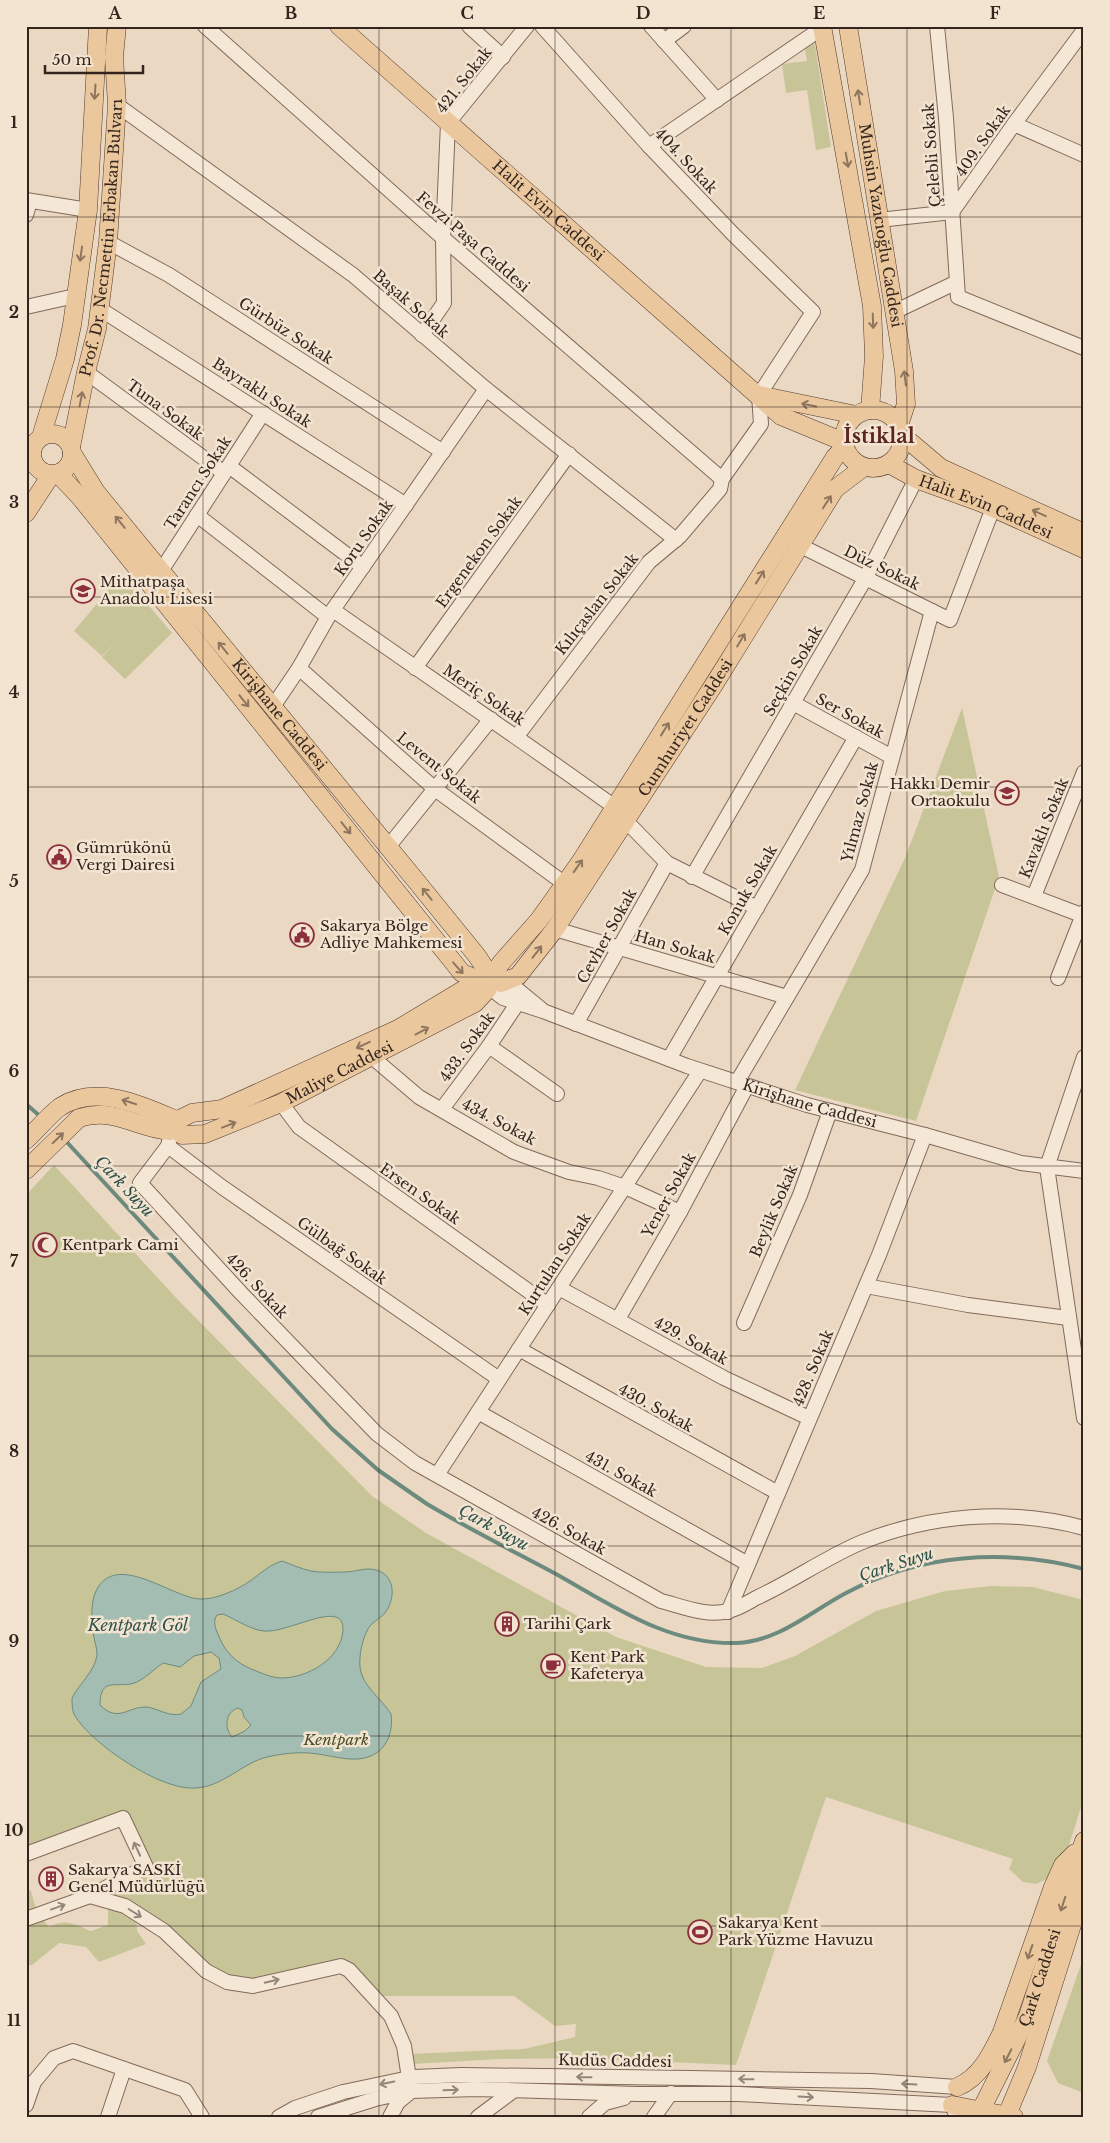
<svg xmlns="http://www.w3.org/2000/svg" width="1110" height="2143" font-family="'Libre Baskerville',serif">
<rect width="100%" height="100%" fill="#ead8c3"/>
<g fill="#c7c598">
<polygon points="811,41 815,45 831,147 816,150 807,90 786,93 782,64 807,61 804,44"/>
<polygon points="122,574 172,633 125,679 102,657 118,639 102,656 74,631"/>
<polygon points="962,708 999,877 916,1121 795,1090 905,858"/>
<path d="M54,1165L179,1301L372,1496L426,1533L616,1637L706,1667L762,1668L795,1656L876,1611L945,1591L991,1586L1033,1587L1084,1600V1798L1064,1861L1054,1876L1036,1884L1023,1882L1009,1869L1013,1859L826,1797L736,2065L576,2058L500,2059L413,2064L410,2054L524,2049L575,2037L576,2024L555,2026L514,1996H382L349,1970L311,1972L227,1982L136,1916L137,1931L146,1944L99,1962L86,1947L59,1943L32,1965L26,1966V1890L31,1891C34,1905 39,1916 49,1927C66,1918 74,1924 91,1931L108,1925V1907L90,1896L146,1867L123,1819L26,1854V1195Z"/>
<polygon points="1084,1956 1084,2093 1058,2083 1047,2061"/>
</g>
<path fill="#a4bdb2" stroke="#6c8a7e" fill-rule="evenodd" d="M282,1561C291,1564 301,1569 311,1571C322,1573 334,1572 345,1572C355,1572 366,1567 376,1570C396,1575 396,1600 384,1614C379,1619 371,1623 368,1629C362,1640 359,1655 360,1667C362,1686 381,1698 391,1714C394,1737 383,1757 358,1759C342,1760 325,1754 309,1753C296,1752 280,1754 267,1757C242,1763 223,1787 195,1788C161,1791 92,1744 75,1716C72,1711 72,1704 72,1698C79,1684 95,1671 97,1655C97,1647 94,1640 93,1632C91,1621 91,1601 96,1591C116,1550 172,1598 200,1599C215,1600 237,1590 250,1581C260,1574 269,1565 282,1561ZM223,1614C235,1619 251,1630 264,1631C284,1633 324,1610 338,1618C343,1621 343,1626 343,1631C340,1660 307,1678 281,1678C273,1678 264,1674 256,1671C241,1665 230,1658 222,1643C218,1634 211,1623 217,1615ZM211,1652L219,1658L221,1669L201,1682L191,1706L181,1714C168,1717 158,1708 146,1707C127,1707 118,1723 100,1705C100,1674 119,1690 137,1682C147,1677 154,1669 163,1663L180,1667L194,1656ZM238,1708L242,1710L244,1717L251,1725L245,1731L232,1737C224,1728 225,1712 238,1708Z"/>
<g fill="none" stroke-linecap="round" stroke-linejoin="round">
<g stroke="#6c8a7e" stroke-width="4">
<polyline points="26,1104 41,1117"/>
<path d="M64,1139L332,1429L378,1470L427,1504C469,1529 513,1551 556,1574C613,1606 668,1645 737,1643C779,1641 810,1612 846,1593C919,1554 1005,1548 1084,1569"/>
</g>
<g stroke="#826a5b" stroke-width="16">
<g id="minor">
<polyline points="205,26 443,238 722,479"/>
<polyline points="469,26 503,57"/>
<polyline points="651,26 717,100"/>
<polyline points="937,26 946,118 958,297 1084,348"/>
<polyline points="664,41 684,26"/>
<polyline points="117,105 353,275 486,389 676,540"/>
<polyline points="1014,124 1084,155"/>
<polyline points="649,146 822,28"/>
<polyline points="26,200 88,210"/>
<polyline points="26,215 30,201"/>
<polyline points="879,220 952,212 1014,124 1084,30"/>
<polyline points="108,242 169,275 443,452"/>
<polyline points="26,307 75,296"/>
<polyline points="100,309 406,505"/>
<polyline points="894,312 957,282"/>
<polyline points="422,335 444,303 443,238 448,123 527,26"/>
<polyline points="86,372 224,473"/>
<polyline points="229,466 363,567"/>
<polyline points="197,515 328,617"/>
<polyline points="799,545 950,620 993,508"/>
<polyline points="161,571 263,413"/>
<path d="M333,610C427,676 522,740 616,808"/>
<polyline points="299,668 435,789 565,884"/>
<polyline points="415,668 569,454"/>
<polyline points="793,703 892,757"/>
<polyline points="272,708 299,668 328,617 486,389"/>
<polyline points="517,736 649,562 680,536 720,489 722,479 761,424 759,395 813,312 733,234 649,146 542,26"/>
<polyline points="626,821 667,863 757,908"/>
<polyline points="388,847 491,719"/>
<polyline points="692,877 865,579 916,479"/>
<polyline points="1002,885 1084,916"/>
<polyline points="1034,896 1084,772"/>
<polyline points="555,929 787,997"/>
<polyline points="1058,978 1084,912"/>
<polyline points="501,986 513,986 541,1009"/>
<path id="s1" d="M494,991L503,998L543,1011L687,1066L807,1105L925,1135L1021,1163L1084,1171"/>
<polyline points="576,1024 667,863"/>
<polyline points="489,1046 557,1094"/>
<polyline points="372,1057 419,1097 514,1152 569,1172 598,1178 625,1187 680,1212"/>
<polyline points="1084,1057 1047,1167 1084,1418"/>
<polyline points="669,1059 856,737"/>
<polyline points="737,1082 862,870 932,611"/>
<polyline points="281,1103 299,1127 548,1305"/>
<polyline points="442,1109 489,1046 517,1004"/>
<path d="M171,1133L168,1146L140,1183L241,1293L377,1434L415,1463L661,1601C681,1606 707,1617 728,1611C738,1609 747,1603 756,1598C791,1582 825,1558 860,1543C930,1514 1011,1508 1084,1528"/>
<polyline points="168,1146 222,1187 499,1379"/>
<polyline points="866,1286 968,1305 1068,1318"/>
<polyline points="559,1288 724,1378 809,1418"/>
<polyline points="618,1319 680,1212 747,1086"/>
<polyline points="744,1323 800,1195 830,1111"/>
<polyline points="519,1349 778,1493"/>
<polyline points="478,1412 748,1564"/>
<polyline points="437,1475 700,1071"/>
<polyline points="728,1612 879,1255 925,1135"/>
<polyline points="26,1854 123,1818 146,1867 90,1896 26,1919"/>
<polyline points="90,1896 125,1906 164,1931 206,1971 227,1982 253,1986 341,1966 349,1970 391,2016 404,2046 409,2078"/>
<polyline points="26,2105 34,2082 54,2058 73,2051 185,2090 202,2117"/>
<polyline points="108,2117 124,2069"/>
<polyline points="279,2117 295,2108 343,2092 414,2077 461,2075 690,2078 871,2081 957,2087"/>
<polyline points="318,2117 375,2099 412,2091 476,2089 637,2094 739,2094 952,2105 957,2117"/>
<polyline points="390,2117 398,2102 409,2093"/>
<polyline points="478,2117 513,2091"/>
<polyline points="589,2117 605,2103 624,2098"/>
<polyline points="654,2117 671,2093"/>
</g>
</g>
<g stroke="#503a2f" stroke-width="19">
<g id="major">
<path id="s2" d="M339,26L781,416L844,442"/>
<polyline points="822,26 872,306 874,356 870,410"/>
<path id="s3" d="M848,26L904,371L906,404L899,425"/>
<polyline points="759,395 856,415"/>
<circle cx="873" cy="439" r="29"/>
<circle cx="52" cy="454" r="20"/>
<polyline points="902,435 941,468 1084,533"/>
<polyline points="41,437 65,359 72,325 88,210 98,26"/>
<path id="s4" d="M71,447L86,372L97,329L108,242L117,105L114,57L117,26"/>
<path id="s5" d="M72,453L96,492L417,882L477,956L489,974"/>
<path id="s6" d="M889,464L916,479L982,503L1084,549"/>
<polyline points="58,474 80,497 462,973 484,982"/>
<polyline points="26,513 51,475"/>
<polyline points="494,974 501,963 539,920 581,861 835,457 845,447"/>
<path id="s7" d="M501,983L518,976L555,929L715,683L835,489L864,467"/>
<polyline points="180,1119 192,1113 222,1109 398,1029 463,990 484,983"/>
<path id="s8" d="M182,1135L205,1134L281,1103L475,1003L488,989"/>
<path d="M26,1140C37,1130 48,1116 60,1107C95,1084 140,1104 174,1119"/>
<path d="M26,1170L79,1118C115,1107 136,1128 170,1131"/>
<path d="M957,2087C980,2078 992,2053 1002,2032L1053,1887L1063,1865L1075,1853"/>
<polyline points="952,2105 1014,2117"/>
<path id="s9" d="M981,2110L1028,2016L1084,1841"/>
<polyline points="1007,2115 1027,2067 1084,1887"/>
</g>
</g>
<use href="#minor" stroke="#f5e7d5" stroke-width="14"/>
<use href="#major" stroke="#eac79d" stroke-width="18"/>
</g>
<defs><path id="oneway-shaft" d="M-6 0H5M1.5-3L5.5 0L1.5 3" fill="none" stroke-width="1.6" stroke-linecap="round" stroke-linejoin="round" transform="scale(1.25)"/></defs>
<g stroke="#8e765e">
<use href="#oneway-shaft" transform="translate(95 92) rotate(94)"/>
<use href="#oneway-shaft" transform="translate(859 97) rotate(-99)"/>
<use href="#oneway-shaft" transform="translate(847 160) rotate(80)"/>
<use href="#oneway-shaft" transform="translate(81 254) rotate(98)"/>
<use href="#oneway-shaft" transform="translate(873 321) rotate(88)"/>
<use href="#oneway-shaft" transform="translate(905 378) rotate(-97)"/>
<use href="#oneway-shaft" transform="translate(81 399) rotate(-79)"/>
<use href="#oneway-shaft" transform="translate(809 405) rotate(-169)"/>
<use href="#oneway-shaft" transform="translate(827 502) rotate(-57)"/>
<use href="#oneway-shaft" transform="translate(1039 513) rotate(-155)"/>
<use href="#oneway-shaft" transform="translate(120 522) rotate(-129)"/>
<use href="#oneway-shaft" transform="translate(760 577) rotate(-58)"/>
<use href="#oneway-shaft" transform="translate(741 640) rotate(-59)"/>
<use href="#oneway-shaft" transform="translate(223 648) rotate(-129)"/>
<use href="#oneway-shaft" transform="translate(244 701) rotate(51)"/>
<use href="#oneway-shaft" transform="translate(665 729) rotate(-58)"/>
<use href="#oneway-shaft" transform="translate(346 828) rotate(51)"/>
<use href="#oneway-shaft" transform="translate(578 866) rotate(-55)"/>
<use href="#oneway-shaft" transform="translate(427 894) rotate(-129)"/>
<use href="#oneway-shaft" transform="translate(537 952) rotate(-52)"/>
<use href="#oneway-shaft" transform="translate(458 968) rotate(48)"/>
<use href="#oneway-shaft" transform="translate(422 1031) rotate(-28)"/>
<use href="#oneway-shaft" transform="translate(363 1045) rotate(155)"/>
<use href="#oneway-shaft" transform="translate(129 1102) rotate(-162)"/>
<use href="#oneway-shaft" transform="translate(229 1125) rotate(-21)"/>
<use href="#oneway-shaft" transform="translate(58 1138) rotate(-44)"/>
<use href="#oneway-shaft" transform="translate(1063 1904) rotate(108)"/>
<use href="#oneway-shaft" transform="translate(1030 1952) rotate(109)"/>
<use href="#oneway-shaft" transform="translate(1008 2056) rotate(117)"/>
</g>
<g stroke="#94867a">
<use href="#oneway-shaft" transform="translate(137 1849) rotate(-115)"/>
<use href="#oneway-shaft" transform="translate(58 1907) rotate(-20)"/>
<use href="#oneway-shaft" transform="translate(135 1913) rotate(32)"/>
<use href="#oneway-shaft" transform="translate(272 1981) rotate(-14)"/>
<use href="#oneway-shaft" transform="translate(584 2077) rotate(-179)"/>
<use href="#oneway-shaft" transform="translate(746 2079) rotate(-179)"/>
<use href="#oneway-shaft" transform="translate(387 2083) rotate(168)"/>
<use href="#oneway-shaft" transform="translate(909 2084) rotate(-177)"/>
<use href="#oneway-shaft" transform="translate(451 2090) rotate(-2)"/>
<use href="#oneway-shaft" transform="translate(806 2097) rotate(3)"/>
</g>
<path fill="none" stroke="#33251e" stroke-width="1" stroke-opacity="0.55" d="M203,26V2117M379,26V2117M555,26V2117M731,26V2117M907,26V2117M26,217H1084M26,407H1084M26,597H1084M26,787H1084M26,977H1084M26,1166H1084M26,1356H1084M26,1546H1084M26,1736H1084M26,1926H1084"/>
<defs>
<g id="school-ring" transform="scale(1.25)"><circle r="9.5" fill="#f2e4d1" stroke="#8c303e" stroke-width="1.5"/><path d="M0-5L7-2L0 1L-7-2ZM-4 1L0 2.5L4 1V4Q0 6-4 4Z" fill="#8c303e"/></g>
<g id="civic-ring" transform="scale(1.25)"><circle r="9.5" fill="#f2e4d1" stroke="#8c303e" stroke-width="1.5"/><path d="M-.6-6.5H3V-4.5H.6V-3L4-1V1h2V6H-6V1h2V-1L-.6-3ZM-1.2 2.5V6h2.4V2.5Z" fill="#8c303e"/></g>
<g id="mosque-ring" transform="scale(1.25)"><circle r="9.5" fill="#f2e4d1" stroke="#8c303e" stroke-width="1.5"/><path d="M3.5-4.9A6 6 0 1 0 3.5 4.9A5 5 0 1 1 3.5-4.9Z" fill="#8c303e"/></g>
<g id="building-ring" transform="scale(1.25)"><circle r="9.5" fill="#f2e4d1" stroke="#8c303e" stroke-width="1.5"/><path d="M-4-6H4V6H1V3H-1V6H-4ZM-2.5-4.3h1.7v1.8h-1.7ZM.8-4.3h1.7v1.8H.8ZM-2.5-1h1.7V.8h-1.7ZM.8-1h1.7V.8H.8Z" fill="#8c303e"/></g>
<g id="cafe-ring" transform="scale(1.25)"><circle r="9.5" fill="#f2e4d1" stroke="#8c303e" stroke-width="1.5"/><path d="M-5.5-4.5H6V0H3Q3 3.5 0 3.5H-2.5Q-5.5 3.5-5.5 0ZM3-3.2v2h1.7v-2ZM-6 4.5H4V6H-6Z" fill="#8c303e"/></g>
<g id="stadium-ring" transform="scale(1.25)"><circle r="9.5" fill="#f2e4d1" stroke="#8c303e" stroke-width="1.5"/><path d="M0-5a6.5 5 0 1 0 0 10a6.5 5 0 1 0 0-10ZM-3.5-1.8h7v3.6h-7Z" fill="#8c303e"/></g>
</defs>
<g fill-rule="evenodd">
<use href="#school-ring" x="83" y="591"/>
<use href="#school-ring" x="1007" y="793"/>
<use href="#civic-ring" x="59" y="857"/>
<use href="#civic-ring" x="302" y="935"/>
<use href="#mosque-ring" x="45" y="1245"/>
<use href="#building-ring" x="507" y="1624"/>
<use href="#cafe-ring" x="553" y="1666"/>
<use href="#building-ring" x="51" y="1879"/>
<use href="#stadium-ring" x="700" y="1932"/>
</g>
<g text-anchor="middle" stroke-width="5" stroke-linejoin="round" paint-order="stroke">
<g font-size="15" fill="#33251e" stroke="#f2e4d1">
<text transform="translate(464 80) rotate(-52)" y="5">421. Sokak</text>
<text transform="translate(983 141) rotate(-55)" y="5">409. Sokak</text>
<text transform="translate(932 155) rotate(-94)" y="5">Çelebli Sokak</text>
<text transform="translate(686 161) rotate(47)" y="5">404. Sokak</text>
<text dy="5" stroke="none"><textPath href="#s2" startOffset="279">Halit Evin Caddesi</textPath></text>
<text dy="5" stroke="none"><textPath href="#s3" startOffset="202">Muhsin Yazıcıoğlu Caddesi</textPath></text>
<text dy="5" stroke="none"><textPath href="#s4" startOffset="212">Prof. Dr. Necmettin Erbakan Bulvarı</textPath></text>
<text transform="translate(473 242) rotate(41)" y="5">Fevzi Paşa Caddesi</text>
<text transform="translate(411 304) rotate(41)" y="5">Başak Sokak</text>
<text transform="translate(286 331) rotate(33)" y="5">Gürbüz Sokak</text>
<text transform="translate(262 393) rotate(33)" y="5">Bayraklı Sokak</text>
<text transform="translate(165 410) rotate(36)" y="5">Tuna Sokak</text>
<text transform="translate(198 483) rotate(-57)" y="5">Tarancı Sokak</text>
<text dy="5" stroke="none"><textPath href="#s6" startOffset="106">Halit Evin Caddesi</textPath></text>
<text transform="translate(364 538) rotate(-55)" y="5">Koru Sokak</text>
<text transform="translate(479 552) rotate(-54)" y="5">Ergenekon Sokak</text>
<text transform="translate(882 568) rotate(26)" y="5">Düz Sokak</text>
<text transform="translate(597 604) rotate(-52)" y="5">Kılıçaslan Sokak</text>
<text transform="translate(793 671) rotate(-60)" y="5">Seçkin Sokak</text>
<text transform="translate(484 695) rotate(34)" y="5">Meriç Sokak</text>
<text dy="5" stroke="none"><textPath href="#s5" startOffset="334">Kirişhane Caddesi</textPath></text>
<text transform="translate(850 716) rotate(29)" y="5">Ser Sokak</text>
<text dy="5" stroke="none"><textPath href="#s7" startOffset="318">Cumhuriyet Caddesi</textPath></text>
<text transform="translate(439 768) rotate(39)" y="5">Levent Sokak</text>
<text transform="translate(860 812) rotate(-75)" y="5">Yılmaz Sokak</text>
<text transform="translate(1044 828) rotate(-68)" y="5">Kavaklı Sokak</text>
<text transform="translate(748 890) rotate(-60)" y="5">Konuk Sokak</text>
<text transform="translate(607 936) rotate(-61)" y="5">Cevher Sokak</text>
<text transform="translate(675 947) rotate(16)" y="5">Han Sokak</text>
<text transform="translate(467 1047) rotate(-54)" y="5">433. Sokak</text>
<text dy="5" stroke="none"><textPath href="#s8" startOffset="171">Maliye Caddesi</textPath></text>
<text dy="5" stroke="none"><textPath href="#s1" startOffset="336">Kirişhane Caddesi</textPath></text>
<text transform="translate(499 1122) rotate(28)" y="5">434. Sokak</text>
<text transform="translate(420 1194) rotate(35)" y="5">Ersen Sokak</text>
<text transform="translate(669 1195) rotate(-61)" y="5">Yener Sokak</text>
<text transform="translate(774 1211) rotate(-67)" y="5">Beylik Sokak</text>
<text transform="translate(342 1251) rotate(35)" y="5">Gülbağ Sokak</text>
<text transform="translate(555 1264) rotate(-57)" y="5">Kurtulan Sokak</text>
<text transform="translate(257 1286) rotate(47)" y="5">426. Sokak</text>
<text transform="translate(691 1341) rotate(29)" y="5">429. Sokak</text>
<text transform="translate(813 1368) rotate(-67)" y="5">428. Sokak</text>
<text transform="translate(656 1408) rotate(29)" y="5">430. Sokak</text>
<text transform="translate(621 1474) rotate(29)" y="5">431. Sokak</text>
<text transform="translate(569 1531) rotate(29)" y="5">426. Sokak</text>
<text dy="5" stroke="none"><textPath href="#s9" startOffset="145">Çark Caddesi</textPath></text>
<text transform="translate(615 2061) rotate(1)" y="5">Kudüs Caddesi</text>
</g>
<g font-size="15" fill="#33251e" stroke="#f2e4d1" text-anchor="start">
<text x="100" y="587">Mithatpaşa<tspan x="100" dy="17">Anadolu Lisesi</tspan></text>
<text x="990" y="789" text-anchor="end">Hakkı Demir<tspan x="990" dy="17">Ortaokulu</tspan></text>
<text x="76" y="853">Gümrükönü<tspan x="76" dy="17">Vergi Dairesi</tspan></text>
<text x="320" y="931">Sakarya Bölge<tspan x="320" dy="17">Adliye Mahkemesi</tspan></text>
<text x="62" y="1250">Kentpark Cami</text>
<text x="524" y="1629">Tarihi Çark</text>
<text x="570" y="1662">Kent Park<tspan x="570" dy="17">Kafeterya</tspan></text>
<text x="68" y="1875">Sakarya SASKİ<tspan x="68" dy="17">Genel Müdürlüğü</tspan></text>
<text x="718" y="1928">Sakarya Kent<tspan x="718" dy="17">Park Yüzme Havuzu</tspan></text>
</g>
<g font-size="15" font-style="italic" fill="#4a4e26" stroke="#f2e4d1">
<text x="336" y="1745">Kentpark</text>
</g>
<g font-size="16" font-style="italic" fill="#2e524a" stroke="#f2e4d1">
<text transform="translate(125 1186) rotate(47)" y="6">Çark Suyu</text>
<text transform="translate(494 1527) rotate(29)" y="6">Çark Suyu</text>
<text transform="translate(896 1564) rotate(-18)" y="6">Çark Suyu</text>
<text x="138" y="1631">Kentpark Göl</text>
</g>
<g font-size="20" font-weight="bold" fill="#5c2521" stroke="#f2e4d1">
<text x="879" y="443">İstiklal</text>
</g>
</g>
<rect width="1110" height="2143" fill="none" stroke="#f2e4d1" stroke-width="55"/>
<path d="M45 65v8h98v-8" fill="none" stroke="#33251e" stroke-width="2.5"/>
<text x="52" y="65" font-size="15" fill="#33251e" stroke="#f2e4d1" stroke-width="4" paint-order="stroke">50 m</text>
<rect x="28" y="28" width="1054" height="2088" fill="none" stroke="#33251e" stroke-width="2"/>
<g font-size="16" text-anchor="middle" font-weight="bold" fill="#33251e">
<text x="115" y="19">A</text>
<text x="291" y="19">B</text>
<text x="467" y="19">C</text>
<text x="643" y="19">D</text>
<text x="819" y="19">E</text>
<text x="995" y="19">F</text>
<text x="14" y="128">1</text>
<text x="14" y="318">2</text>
<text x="14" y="508">3</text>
<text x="14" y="698">4</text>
<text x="14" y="887">5</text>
<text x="14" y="1077">6</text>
<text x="14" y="1267">7</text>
<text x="14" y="1457">8</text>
<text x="14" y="1647">9</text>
<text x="14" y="1836">10</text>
<text x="14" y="2026">11</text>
</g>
</svg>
